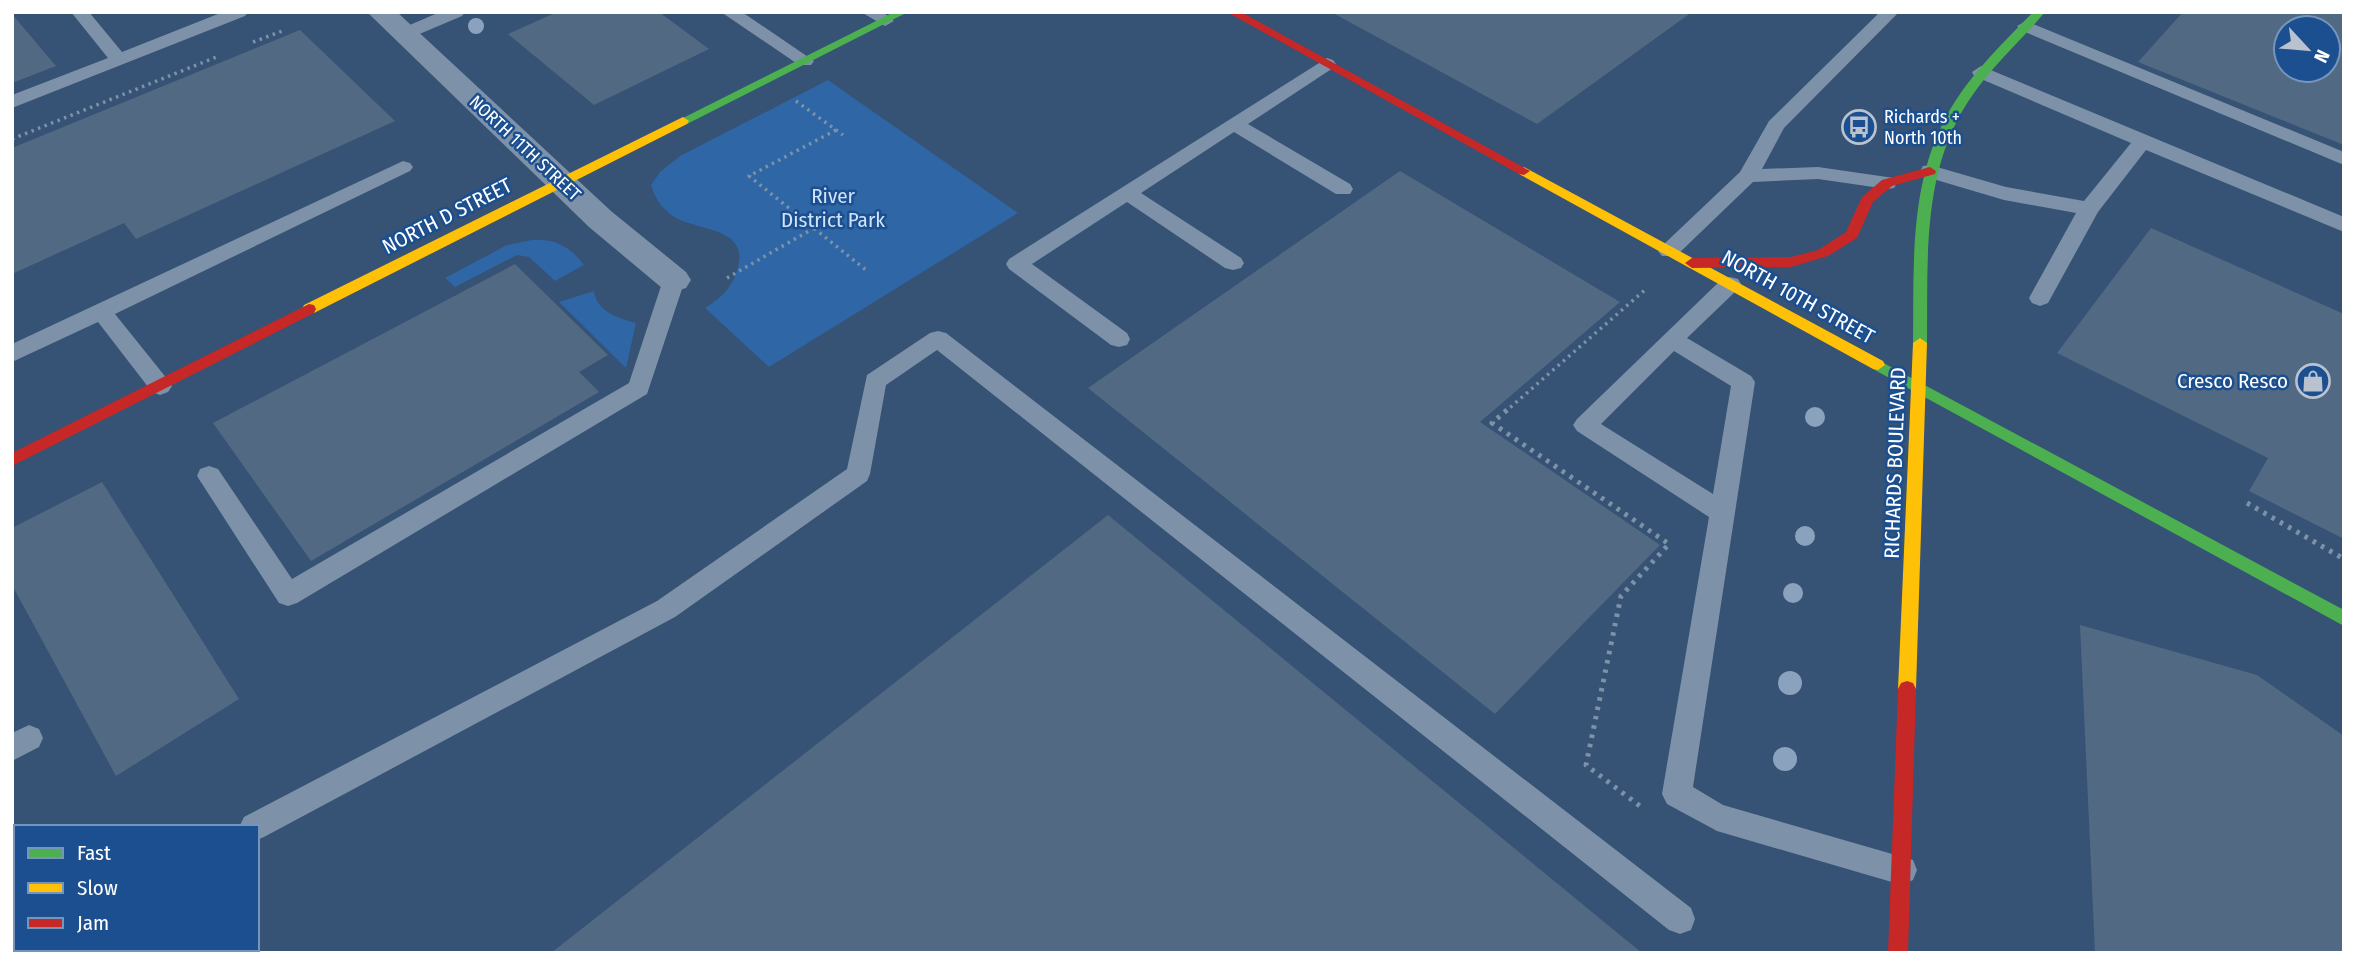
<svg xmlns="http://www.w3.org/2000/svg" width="2356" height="965" font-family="'Fira Sans Condensed',sans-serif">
<rect width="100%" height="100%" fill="#365274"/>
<g fill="#2f66a5">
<path d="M828,80L1018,213L769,367L705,308C722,297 733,287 738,267C749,226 694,231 673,216C661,208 655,198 651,185L660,172L680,156Z"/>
<path d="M532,240C554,238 571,247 584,265L555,281L529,257L517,255L455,287L445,278L507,245Z"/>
<path d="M594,291C597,312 618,318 636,323L626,368L559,302Z"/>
</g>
<g fill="#526984" fill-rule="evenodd">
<polygon points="557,12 659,12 709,49 594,105 508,34"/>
<polygon points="1331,12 1692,12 1537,124"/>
<path d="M2183,12H2344V145L2138,62ZM2286,28H2328V70H2286Z"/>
<polygon points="12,14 56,66 12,83"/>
<polygon points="300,30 395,121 136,239 124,223 12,274 12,148"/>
<polygon points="1400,171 1620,302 1480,422 1660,545 1495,714 1088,388"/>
<polygon points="2151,228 2344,314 2344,539 2249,491 2268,458 2057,353"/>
<polygon points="515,264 608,355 579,372 599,392 311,561 213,423"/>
<polygon points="102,482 239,699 116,776 12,585 12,528"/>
<polygon points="1108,515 1642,953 551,953"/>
<polygon points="2080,625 2257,675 2344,736 2344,953 2095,953"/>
</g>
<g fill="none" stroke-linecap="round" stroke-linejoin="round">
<g stroke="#7d92a8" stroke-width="3.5" stroke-dasharray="2.5 4.5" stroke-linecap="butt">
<polyline points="253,42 285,30"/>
<polyline points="796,101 843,135"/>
<polyline points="836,130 749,176 866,270"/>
<polyline points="12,139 219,56"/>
<polyline points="727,278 814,228"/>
<polyline points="1505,412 1646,289"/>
</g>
<g stroke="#7d92a8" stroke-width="5" stroke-dasharray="3.5 6" stroke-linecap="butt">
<polyline points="1507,410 1492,423 1669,544 1621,596 1586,765 1640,806"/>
<polyline points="2247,503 2344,559"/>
</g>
<g fill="#7d92a8" fill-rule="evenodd">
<polygon points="71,12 89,12 122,52 223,12 248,12 245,16 12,108 12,95 108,58"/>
<polygon points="440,12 465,12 462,16 410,38 404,39 395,34 398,30"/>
<polygon points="721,12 742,12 814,61 811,65 799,65"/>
<polygon points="861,12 883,12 894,21 885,26"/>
<polygon points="1880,12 1899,12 1784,128 1762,169 1818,167 1894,178 1897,183 1894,188 1887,189 1818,179 1753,182 1676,256 1662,256 1658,251 1662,246 1740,172 1769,121"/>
<polygon points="2026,21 2344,152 2344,165 2020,30 2017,26"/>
<polygon points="1327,58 1333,60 1336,64 1333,68 1248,124 1350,184 1353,189 1350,194 1336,194 1234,132 1141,193 1241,258 1244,263 1241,268 1233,270 1225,268 1127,202 1032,264 1127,333 1130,339 1127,345 1119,347 1111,345 1009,269 1006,264 1009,259"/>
<polygon points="1981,66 2344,217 2344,232 2146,150 2098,212 2048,303 2040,306 2032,303 2029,298 2076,213 2004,200 1923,176 1920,171 1923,166 1930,165 2006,187 2084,201 2131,143 1974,76 1972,72"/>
<polygon points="403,161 410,163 413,167 410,171 115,314 168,380 172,386 168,392 160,395 152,392 98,322 12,362 12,344"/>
<polygon points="674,273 682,275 685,280 647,394 297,603 288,606 279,603 197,476 200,469 209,466 218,469 292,579 629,383 663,280 666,275"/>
<path d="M1730,277L1738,279L1741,284L1738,289L1687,338L1751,376L1755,382L1693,787L1723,805L1913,860L1917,870L1913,880L1902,885L1717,831L1667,804L1662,794L1709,517L1577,431L1573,425L1577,419L1722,279ZM1674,351L1731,386L1713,494L1601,424Z"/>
<polygon points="938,331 946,333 1691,908 1695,919 1691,930 1680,934 1669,930 937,350 886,385 870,474 867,481 675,617 264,837 257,840 257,827 239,827 244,817 657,601 847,469 867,375 930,333"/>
<polygon points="29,725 39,729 43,738 39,747 12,761 12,733"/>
<polygon points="22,949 57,949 55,953 20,953"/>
</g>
<polygon fill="#7d92a8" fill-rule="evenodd" points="367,12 397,12 611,211 686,272 691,280 686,288 674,292 662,288 589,227"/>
<g fill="#4caf50" fill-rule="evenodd">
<polygon points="894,12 908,12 687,124 679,124 677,121"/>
<path d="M2033,12H2045C2022,40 1995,63 1974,93C1921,166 1928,257 1927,343L1920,348L1915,347L1913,343C1914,270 1909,191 1943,123C1964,80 2000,46 2033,12Z"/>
<polygon points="1878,360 2344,610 2344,626 1873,369 1871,365"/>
</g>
<g fill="#ffc107" fill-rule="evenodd">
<polygon points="683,117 689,121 687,124 314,313 304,313 302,309 304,305"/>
<polygon points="1524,167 1883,361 1885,365 1878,370 1873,369 1519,174 1518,171"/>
<polygon points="1920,338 1927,343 1916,689 1913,695 1907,697 1901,695 1898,689 1913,343"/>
</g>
<g fill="#c62828" fill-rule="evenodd">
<polygon points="1227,12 1241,12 1530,171 1524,175 1519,174"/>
<polygon points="1930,167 1936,171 1935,174 1892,186 1873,202 1857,238 1828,256 1791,267 1692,268 1685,263 1692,258 1791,257 1818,250 1846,232 1862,197 1882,180"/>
<polygon points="309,304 314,305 316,309 314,313 12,466 12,453"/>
<polygon points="1907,681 1913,683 1916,689 1908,953 1888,953 1898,689 1901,683"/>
</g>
</g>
<g fill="#8aa2be">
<circle cx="476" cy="26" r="8"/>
<circle cx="1815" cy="417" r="10"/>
<circle cx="1805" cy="536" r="10"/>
<circle cx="1793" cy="593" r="10"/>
<circle cx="1790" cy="683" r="12"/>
<circle cx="1785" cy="759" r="12"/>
</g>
<defs>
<g id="bus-ring" transform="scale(1.75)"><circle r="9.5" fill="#1b4f8f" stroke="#b9c2ce" stroke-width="1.5"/><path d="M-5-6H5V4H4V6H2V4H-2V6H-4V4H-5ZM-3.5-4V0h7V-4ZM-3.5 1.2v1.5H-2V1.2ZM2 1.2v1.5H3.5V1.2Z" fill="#b9c2ce"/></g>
<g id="shop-ring" transform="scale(1.75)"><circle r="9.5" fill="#1b4f8f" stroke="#b9c2ce" stroke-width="1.5"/><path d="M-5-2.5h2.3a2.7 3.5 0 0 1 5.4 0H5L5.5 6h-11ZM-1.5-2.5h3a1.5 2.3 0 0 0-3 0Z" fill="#b9c2ce"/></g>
</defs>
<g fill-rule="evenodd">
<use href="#bus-ring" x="1859" y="127"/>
<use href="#shop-ring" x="2313" y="381"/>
</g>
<g text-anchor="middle" stroke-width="5" stroke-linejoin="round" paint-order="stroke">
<g font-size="18" fill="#fff" stroke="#1b4f8f" text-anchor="start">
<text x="1884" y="123">Richards +<tspan x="1884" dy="21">North 10th</tspan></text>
</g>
<g font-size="18" fill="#fff" stroke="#1b4f8f">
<text transform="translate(525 148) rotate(43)" y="6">NORTH 11TH STREET</text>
</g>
<g font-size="21" fill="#cfe3fa" stroke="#1b4f8f">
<text x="833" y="203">River<tspan x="833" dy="24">District Park</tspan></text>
</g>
<g font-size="21" fill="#fff" stroke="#1b4f8f">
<text transform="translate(447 216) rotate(-27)" y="7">NORTH D STREET</text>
<text transform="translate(1798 297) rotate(29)" y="7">NORTH 10TH STREET</text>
<text transform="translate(1895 463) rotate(-88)" y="7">RICHARDS BOULEVARD</text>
</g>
<g font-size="21" fill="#fff" stroke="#1b4f8f" text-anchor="end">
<text x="2288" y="388">Cresco Resco</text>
</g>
</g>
<rect width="2356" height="965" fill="none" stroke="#ffffff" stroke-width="28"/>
<rect x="14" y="825" width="245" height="126" fill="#1b4f8f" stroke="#7695bc" stroke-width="2"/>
<rect x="28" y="848" width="35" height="10" fill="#4caf50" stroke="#7695bc" stroke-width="2"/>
<text x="77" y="860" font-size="21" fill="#ffffff">Fast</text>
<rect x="28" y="883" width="35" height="10" fill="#ffc107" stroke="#7695bc" stroke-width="2"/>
<text x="77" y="895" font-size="21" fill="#ffffff">Slow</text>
<rect x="28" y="918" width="35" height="10" fill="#c62828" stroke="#7695bc" stroke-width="2"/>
<text x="77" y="930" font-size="21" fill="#ffffff">Jam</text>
<g transform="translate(2307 49) rotate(116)"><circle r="33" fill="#1b4f8f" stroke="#7695bc" stroke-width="2"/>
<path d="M0-5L12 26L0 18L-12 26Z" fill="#b9c2ce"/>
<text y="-10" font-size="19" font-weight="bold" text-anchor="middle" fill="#ffffff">N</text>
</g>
</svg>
